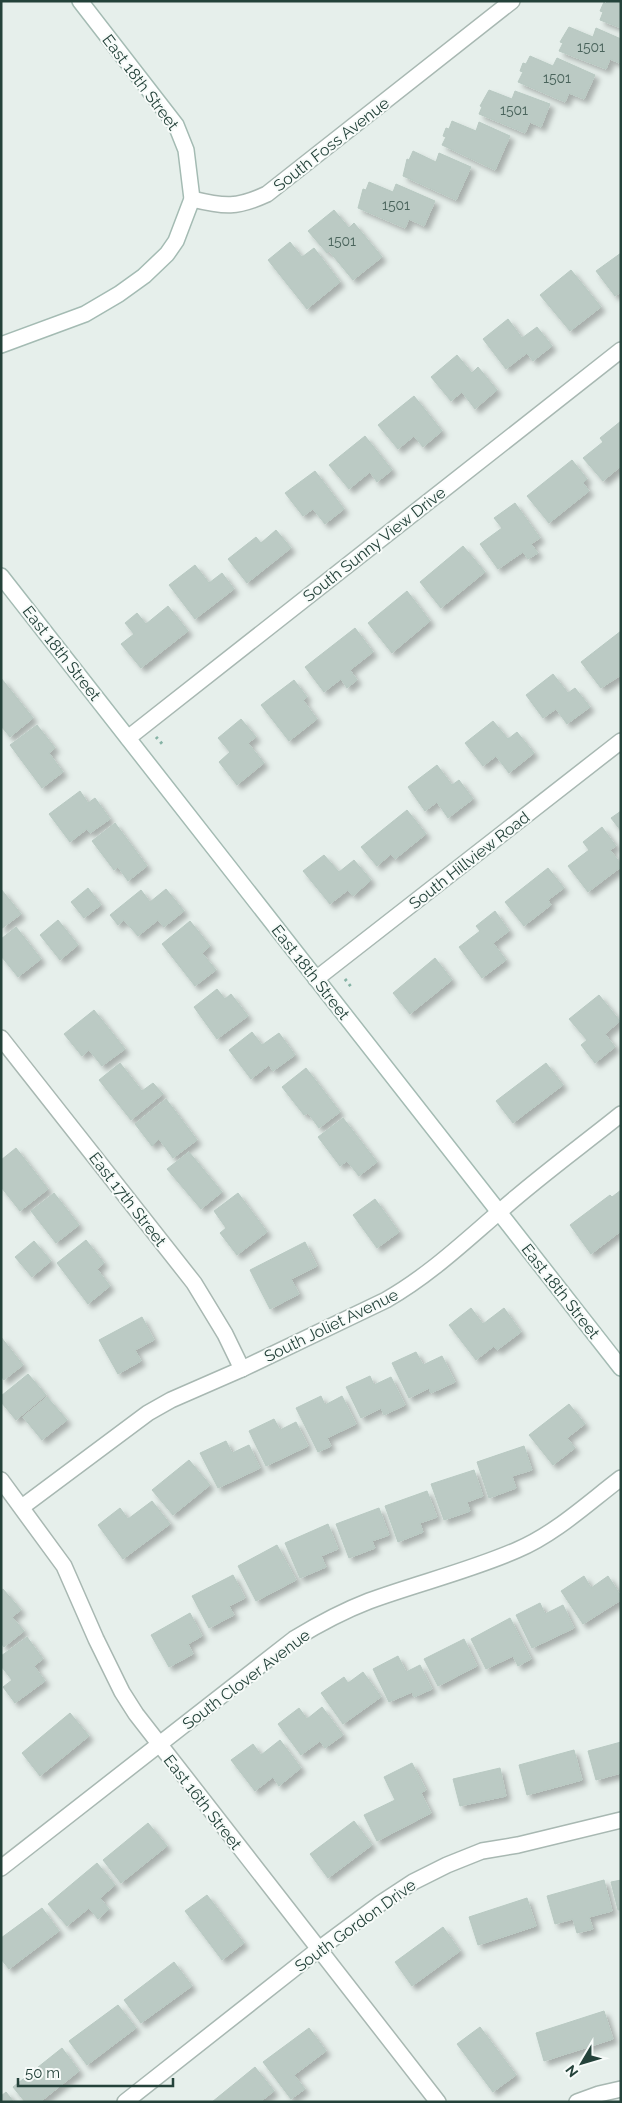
<svg xmlns="http://www.w3.org/2000/svg" width="622" height="2103" font-family="Raleway,sans-serif">
<defs>
<filter id="shadow"><feDropShadow dx="4.5" dy="4.5" stdDeviation="2.5" flood-color="#0004"/></filter>
</defs>
<rect width="100%" height="100%" fill="#e6efeb"/>
<g fill="#bbcac4" stroke="#b8c9c2" filter="url(#shadow)">
<polygon points="607,1 621,1 621,28 600,20 603,12 600,11 604,2 606,4"/>
<polygon points="569,27 593,37 596,28 621,39 621,58 619,63 610,59 606,69 559,51 563,43 560,42"/>
<polygon points="530,56 553,66 557,58 595,75 584,99 569,93 565,102 518,82 523,72 520,71 523,63 526,64"/>
<polygon points="489,90 512,99 515,91 550,104 541,127 530,122 525,133 479,114 482,107 480,106"/>
<polygon points="452,121 476,131 479,122 510,136 495,170 442,145 446,137 443,136 446,128 449,129"/>
<polygon points="413,151 436,162 439,153 471,167 456,200 403,176 407,159 409,160"/>
<polygon points="369,182 393,192 396,184 435,201 424,226 409,219 405,228 358,208 363,189 366,190"/>
<polygon points="334,210 349,228 354,223 382,257 353,280 329,251 327,253 308,231"/>
<polygon points="290,242 302,257 314,248 340,282 307,309 268,260"/>
<polygon points="621,253 621,292 615,296 596,271"/>
<polygon points="571,270 601,307 570,331 540,295"/>
<polygon points="508,319 522,338 537,327 552,346 533,361 527,353 506,369 483,339"/>
<polygon points="457,355 472,373 478,367 497,390 475,409 462,392 451,401 431,377"/>
<polygon points="414,396 442,431 423,447 414,436 398,449 378,425"/>
<polygon points="621,421 621,466 603,481 583,458 603,442 600,438"/>
<polygon points="365,436 392,470 377,482 370,472 349,489 329,465"/>
<polygon points="572,460 587,479 583,483 589,491 549,523 527,496"/>
<polygon points="315,471 344,509 325,524 313,509 303,516 285,493"/>
<polygon points="515,503 540,538 531,544 538,553 528,559 523,552 498,569 480,544 502,528 494,518"/>
<polygon points="276,530 291,548 247,583 228,559 256,537 261,543"/>
<polygon points="463,546 485,572 441,608 420,582"/>
<polygon points="195,565 209,583 222,573 234,589 195,619 169,585"/>
<polygon points="407,591 430,621 392,653 368,623"/>
<polygon points="168,606 188,631 141,668 121,644 134,634 125,623 137,613 146,624"/>
<polygon points="355,628 373,652 350,670 357,680 347,688 341,679 324,692 305,667"/>
<polygon points="621,631 621,675 601,688 581,662"/>
<polygon points="553,674 568,693 575,688 590,707 567,724 556,709 543,718 526,695"/>
<polygon points="1,678 33,718 10,737 1,726"/>
<polygon points="294,680 307,697 303,700 317,719 289,741 261,705"/>
<polygon points="241,719 256,737 248,743 264,763 237,785 219,762 230,752 218,738"/>
<polygon points="493,721 508,739 517,732 534,753 509,773 496,756 483,766 465,743"/>
<polygon points="37,725 55,748 49,753 63,772 42,788 10,745"/>
<polygon points="437,765 452,785 459,780 473,799 448,818 437,802 425,811 408,787"/>
<polygon points="80,791 88,803 95,798 110,819 90,833 87,829 70,842 49,814"/>
<polygon points="407,810 426,834 395,859 391,854 377,866 361,847"/>
<polygon points="621,811 621,831 611,818"/>
<polygon points="115,823 147,866 128,881 118,867 114,870 92,841"/>
<polygon points="602,827 616,846 610,850 621,864 621,867 588,892 568,866 589,850 583,842"/>
<polygon points="324,855 339,872 354,860 371,880 353,896 348,890 330,904 303,871"/>
<polygon points="548,868 564,888 548,900 551,905 524,926 505,902"/>
<polygon points="88,888 101,905 84,918 71,902"/>
<polygon points="1,889 21,914 1,929"/>
<polygon points="166,889 184,911 164,927 158,920 138,936 124,920 118,925 110,915 141,890 150,902"/>
<polygon points="495,911 509,931 493,943 506,960 482,978 459,947 480,931 476,926"/>
<polygon points="58,920 78,945 60,960 40,935"/>
<polygon points="190,921 210,946 202,953 216,970 195,986 162,944"/>
<polygon points="16,927 41,959 18,977 1,956 1,939"/>
<polygon points="435,958 452,980 410,1014 393,993"/>
<polygon points="217,989 225,999 231,994 248,1016 217,1039 194,1007"/>
<polygon points="599,995 620,1021 605,1034 615,1047 595,1063 581,1045 587,1040 569,1019"/>
<polygon points="94,1010 125,1049 102,1066 89,1050 82,1056 64,1034"/>
<polygon points="252,1032 262,1045 279,1033 295,1055 273,1071 269,1065 251,1079 229,1050"/>
<polygon points="120,1063 142,1091 153,1083 163,1094 131,1120 99,1080"/>
<polygon points="546,1063 563,1085 513,1123 496,1101"/>
<polygon points="306,1068 340,1112 319,1128 308,1113 304,1115 282,1087"/>
<polygon points="166,1099 197,1140 173,1158 159,1139 152,1146 135,1124"/>
<polygon points="343,1118 377,1162 359,1176 347,1161 340,1166 318,1137"/>
<polygon points="16,1148 48,1189 20,1211 1,1187 1,1160"/>
<polygon points="189,1152 222,1192 201,1209 167,1169"/>
<polygon points="621,1190 621,1231 591,1254 570,1225 610,1195 612,1197"/>
<polygon points="54,1193 79,1225 56,1243 31,1211"/>
<polygon points="238,1193 267,1232 237,1255 220,1233 226,1228 214,1211"/>
<polygon points="375,1199 399,1232 377,1248 353,1215"/>
<polygon points="86,1240 104,1263 97,1269 110,1286 88,1304 57,1263"/>
<polygon points="34,1241 51,1261 32,1277 15,1257"/>
<polygon points="305,1242 317,1266 291,1279 299,1294 270,1309 250,1270"/>
<polygon points="471,1308 483,1324 504,1308 521,1332 497,1350 494,1346 476,1360 449,1325"/>
<polygon points="142,1317 154,1340 135,1350 141,1361 118,1374 99,1340"/>
<polygon points="1,1337 23,1365 4,1380 1,1376"/>
<polygon points="416,1352 423,1365 442,1356 455,1382 431,1393 429,1388 409,1398 392,1363"/>
<polygon points="28,1374 46,1395 16,1420 1,1402 1,1396"/>
<polygon points="370,1376 374,1385 391,1377 405,1405 384,1415 381,1408 361,1418 346,1387"/>
<polygon points="321,1396 325,1405 342,1396 356,1424 327,1438 331,1446 318,1452 296,1408"/>
<polygon points="47,1397 67,1420 42,1440 23,1417"/>
<polygon points="569,1404 585,1424 567,1438 575,1448 553,1465 529,1435"/>
<polygon points="274,1419 280,1430 296,1422 308,1446 266,1466 249,1431"/>
<polygon points="226,1441 232,1453 249,1445 260,1468 218,1488 200,1453"/>
<polygon points="524,1446 532,1470 512,1476 516,1488 489,1498 477,1462"/>
<polygon points="189,1460 210,1485 173,1515 152,1490"/>
<polygon points="474,1470 483,1496 467,1502 470,1511 444,1520 431,1484"/>
<polygon points="427,1491 437,1517 420,1523 423,1532 398,1542 385,1506"/>
<polygon points="152,1501 170,1524 123,1559 98,1525 120,1508 128,1519"/>
<polygon points="379,1508 389,1535 372,1541 375,1548 349,1558 336,1524"/>
<polygon points="328,1524 338,1549 321,1556 326,1567 300,1578 285,1543"/>
<polygon points="277,1545 296,1580 256,1601 238,1566"/>
<polygon points="233,1575 245,1598 229,1606 234,1615 209,1628 192,1596"/>
<polygon points="584,1576 591,1588 608,1576 621,1596 621,1600 583,1624 561,1591"/>
<polygon points="3,1589 21,1610 12,1617 24,1631 4,1647 1,1643 1,1590"/>
<polygon points="540,1603 545,1614 563,1605 574,1628 532,1648 516,1615"/>
<polygon points="190,1613 202,1636 188,1644 193,1654 169,1667 151,1635"/>
<polygon points="510,1618 531,1659 518,1666 513,1656 486,1669 471,1639"/>
<polygon points="27,1637 43,1659 34,1666 45,1681 15,1703 3,1687 12,1680 1,1666 1,1656"/>
<polygon points="464,1639 477,1666 438,1686 424,1659"/>
<polygon points="398,1656 406,1672 420,1665 432,1689 414,1697 412,1692 389,1702 373,1669"/>
<polygon points="363,1672 381,1697 343,1724 321,1693 344,1677 348,1683"/>
<polygon points="322,1707 343,1735 325,1748 320,1741 301,1755 278,1724 299,1708 307,1719"/>
<polygon points="70,1713 89,1736 40,1776 22,1753"/>
<polygon points="280,1740 301,1768 279,1786 273,1777 255,1791 231,1760 253,1744 261,1755"/>
<polygon points="621,1742 621,1773 596,1780 588,1751"/>
<polygon points="574,1750 582,1780 527,1795 519,1765"/>
<polygon points="412,1763 426,1790 421,1793 431,1813 377,1841 364,1815 395,1800 384,1777"/>
<polygon points="500,1768 506,1796 460,1806 453,1779"/>
<polygon points="354,1821 372,1845 328,1878 310,1854"/>
<polygon points="148,1823 167,1846 121,1883 103,1860"/>
<polygon points="97,1863 115,1885 100,1898 109,1909 98,1919 89,1908 67,1926 48,1904"/>
<polygon points="604,1880 612,1911 589,1917 593,1929 577,1933 573,1919 555,1924 547,1896"/>
<polygon points="621,1880 621,1910 618,1910 611,1882"/>
<polygon points="207,1895 244,1943 222,1960 185,1911"/>
<polygon points="527,1898 536,1926 478,1945 469,1917"/>
<polygon points="42,1908 59,1931 9,1969 1,1959 1,1938"/>
<polygon points="443,1927 460,1951 412,1986 395,1962"/>
<polygon points="174,1962 192,1986 141,2023 124,2000"/>
<polygon points="118,2005 136,2028 87,2065 69,2041"/>
<polygon points="604,2011 613,2039 544,2061 536,2033"/>
<polygon points="480,2027 516,2075 493,2092 457,2044"/>
<polygon points="309,2028 326,2051 294,2075 305,2089 291,2099 263,2062"/>
<polygon points="62,2048 79,2071 40,2102 25,2102 13,2087"/>
<polygon points="255,2067 274,2091 260,2102 212,2102"/>
<polygon points="6,2092 14,2102 1,2102 1,2096"/>
</g>
<g fill="none" stroke-linecap="round" stroke-linejoin="round">
<g stroke="#a8b8b2" stroke-width="18">
<g id="street">
<path d="M192,199C225,207 237,208 267,194L512,1"/>
<polyline points="128,738 621,350"/>
<polyline points="316,979 621,741"/>
<polyline points="1,1038 194,1283 225,1334 242,1369"/>
<polyline points="1,1480 64,1566 96,1639 122,1692 136,1714 438,2102"/>
<path d="M22,1507L148,1413L171,1400L242,1369L386,1300C428,1276 462,1244 498,1213C537,1178 580,1147 621,1114"/>
<path d="M1,1868L294,1639C317,1625 343,1611 369,1601C418,1583 469,1571 517,1550C555,1534 588,1503 621,1478"/>
<polyline points="125,2102 319,1949 381,1903 413,1882 447,1865 482,1851 518,1845 621,1820"/>
<polyline points="577,2102 599,2094 621,2089"/>
</g>
</g>
<g stroke="#a4bbb3" stroke-width="18">
<g id="secondary">
<polyline points="1,345 85,314 119,294 144,276 167,254 176,241 192,199 186,150 176,125 80,1"/>
<polyline points="1,576 621,1368"/>
</g>
</g>
<g stroke="#86b3a5" stroke-width="3" stroke-dasharray="2.5 4" stroke-linecap="butt">
<polyline points="156,737 164,746"/>
<polyline points="345,979 352,988"/>
</g>
<use href="#street" stroke="#fff" stroke-width="15"/>
<use href="#secondary" stroke="#fff" stroke-width="15"/>
</g>
<g text-anchor="middle" stroke-width="4" stroke-linejoin="round" paint-order="stroke">
<g font-size="14" fill="#4a645c">
<text x="591" y="52">1501</text>
<text x="557" y="83">1501</text>
<text x="514" y="115">1501</text>
<text x="396" y="210">1501</text>
<text x="342" y="246">1501</text>
</g>
<g font-size="16" fill="#24423a" stroke="#f7fbf9">
<text transform="translate(141 82) rotate(53)" y="6">East 18th Street</text>
<text transform="translate(331 144) rotate(-38)" y="6">South Foss Avenue</text>
<text transform="translate(374 544) rotate(-38)" y="6">South Sunny View Drive</text>
<text transform="translate(62 653) rotate(52)" y="6">East 18th Street</text>
<text transform="translate(469 860) rotate(-38)" y="6">South Hillview Road</text>
<text transform="translate(311 972) rotate(52)" y="6">East 18th Street</text>
<text transform="translate(128 1199) rotate(52)" y="6">East 17th Street</text>
<text transform="translate(561 1291) rotate(52)" y="6">East 18th Street</text>
<text transform="translate(331 1325) rotate(-26)" y="6">South Joliet Avenue</text>
<text transform="translate(246 1679) rotate(-37)" y="6">South Clover Avenue</text>
<text transform="translate(203 1802) rotate(52)" y="6">East 16th Street</text>
<text transform="translate(355 1925) rotate(-36)" y="6">South Gordon Drive</text>
</g>
</g>
<rect width="622" height="2103" fill="none" stroke="#24423a" stroke-width="5"/>
<g transform="translate(582 2063) rotate(232)" stroke="#f7fbf9" stroke-width="4" paint-order="stroke">
<path d="M0-4L9 19L0 12L-9 19Z" fill="#24423a"/>
<text y="-8" font-size="14" font-weight="bold" text-anchor="middle" fill="#24423a">N</text>
</g>
<path d="M18 2078v8h155v-8" fill="none" stroke="#24423a" stroke-width="2.5"/>
<text x="25" y="2078" font-size="15" fill="#24423a" stroke="#f7fbf9" stroke-width="4" paint-order="stroke">50 m</text>
</svg>
